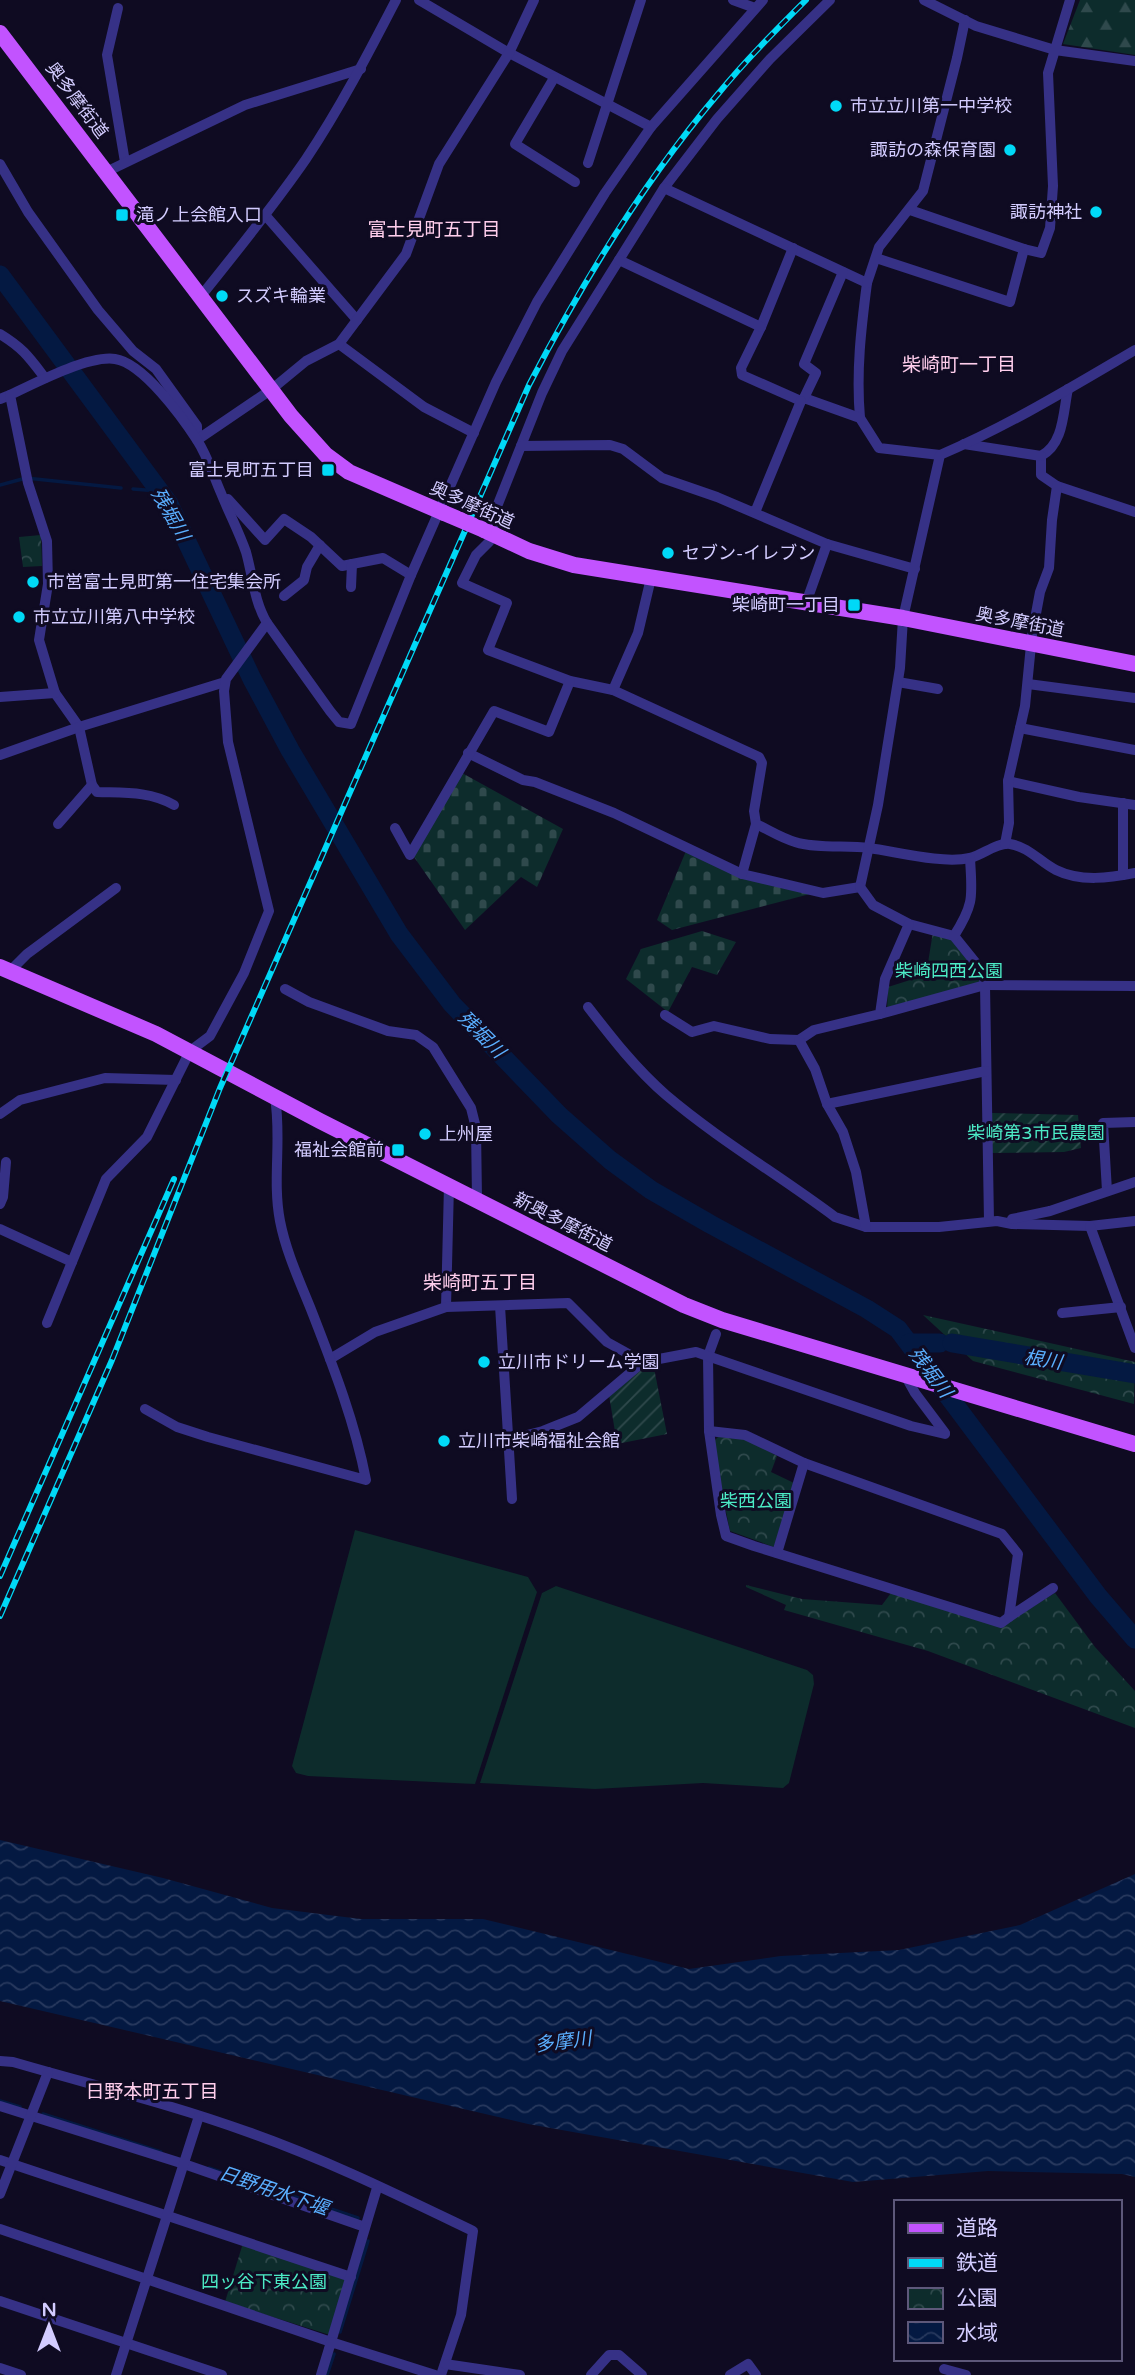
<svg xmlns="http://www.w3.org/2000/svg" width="1135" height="2375" font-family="'Varela Round','Noto Sans JP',sans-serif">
<defs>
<pattern id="forest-firs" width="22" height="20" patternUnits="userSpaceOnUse" patternTransform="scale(1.75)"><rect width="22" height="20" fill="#0d2c2c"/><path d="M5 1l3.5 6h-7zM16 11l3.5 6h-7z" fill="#2f494c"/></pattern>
<pattern id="cemetery-stones" width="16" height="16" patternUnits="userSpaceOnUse" patternTransform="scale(1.75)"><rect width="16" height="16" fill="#0d2c2c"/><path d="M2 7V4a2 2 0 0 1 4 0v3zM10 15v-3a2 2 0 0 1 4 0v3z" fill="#2f494c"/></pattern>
<pattern id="park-crowns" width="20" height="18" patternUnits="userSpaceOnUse" patternTransform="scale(1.75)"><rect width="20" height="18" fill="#0d2c2c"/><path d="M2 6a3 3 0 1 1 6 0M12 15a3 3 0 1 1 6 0" fill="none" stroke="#2f494c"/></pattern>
<pattern id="garden-furrows" width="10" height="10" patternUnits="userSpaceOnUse" patternTransform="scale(1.75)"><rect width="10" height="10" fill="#0d2c2c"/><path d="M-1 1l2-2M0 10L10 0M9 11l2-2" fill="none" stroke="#2f494c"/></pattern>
<pattern id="water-waves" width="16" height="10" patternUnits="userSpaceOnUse" patternTransform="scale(1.75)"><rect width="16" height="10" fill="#041942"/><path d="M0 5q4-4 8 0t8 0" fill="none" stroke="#28395e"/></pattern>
</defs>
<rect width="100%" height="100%" fill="#0f0b22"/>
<g fill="#0d2c2c">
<polygon points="355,1530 528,1577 537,1592 475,1784 308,1776 296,1773 292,1766"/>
<polygon points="556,1586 807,1670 813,1675 814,1684 789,1783 783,1788 703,1783 595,1789 480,1783 542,1593"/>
</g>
<polygon fill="url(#forest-firs)" points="1080,0 1135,0 1135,55 1063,44"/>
<g fill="url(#cemetery-stones)">
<polygon points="462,773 563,829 537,887 521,877 465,930 414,857"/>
<polygon points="686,851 810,894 672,930 657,920"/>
<polygon points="702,931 736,942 717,975 692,967 668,1012 626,979 641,949"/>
</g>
<g fill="url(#park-crowns)">
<polygon points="41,535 42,566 23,567 19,537"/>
<polygon points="933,932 951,936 980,973 980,985 887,1011 888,987 926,975"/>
<polygon points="923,1315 1135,1362 1134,1404 973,1361"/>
<polygon points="719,1436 745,1438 777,1456 771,1472 794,1483 774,1547 730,1531 712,1443"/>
<polygon points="746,1585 802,1599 882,1605 891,1593 1002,1626 1055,1593 1095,1647 1135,1691 1135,1728 928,1651 784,1610 786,1605 746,1587"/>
<polygon points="243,2243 347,2278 330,2335 225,2302"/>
</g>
<g fill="url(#garden-furrows)">
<polygon points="992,1113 1078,1115 1081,1148 1064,1152 991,1153"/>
<polygon points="653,1363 667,1434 617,1444 609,1395 645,1365"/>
</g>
<polygon fill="url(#water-waves)" points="0,1840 163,1878 272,1908 361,1919 483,1919 689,1969 781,1956 899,1950 1020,1925 1135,1874 1135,2177 1122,2174 988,2171 853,2182 528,2124 0,2001"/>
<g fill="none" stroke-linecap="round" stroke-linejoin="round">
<g stroke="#041942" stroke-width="3.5">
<polyline points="0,485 26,478 121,488"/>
<polyline points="133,489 158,491"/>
<polyline points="0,2101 20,2107"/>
<polyline points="43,2114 161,2152"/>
<polyline points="209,2168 358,2218"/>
<polyline points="340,2332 368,2241"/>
<polyline points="327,2375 334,2354"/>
</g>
<g stroke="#041942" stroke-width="19">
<polyline points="0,275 169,504 252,679 290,750 399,934 452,1004 559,1115 610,1160 651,1190 710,1224 867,1309 898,1329 1098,1596 1135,1639"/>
<polyline points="909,1343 940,1343"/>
<polyline points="952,1343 1135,1374"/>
</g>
<g stroke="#363186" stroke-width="10">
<polyline points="419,0 509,53 651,127"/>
<polyline points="733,0 755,8"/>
<path d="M830,0L770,59L717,119L664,188L562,351L542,393L496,509L494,525L489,542L476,555L462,583L507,603L488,650L570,681L613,690L759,757L762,763L754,811L756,824C769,830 781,838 795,842C817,849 846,845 869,848C898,852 942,864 970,858C983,855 997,842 1010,844C1029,847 1040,862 1056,870C1080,882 1110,878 1135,873"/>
<polyline points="924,0 976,26 1055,50 1135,61"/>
<polyline points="118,8 107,55 125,162"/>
<polyline points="554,78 515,144 575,182"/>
<polyline points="588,163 641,0"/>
<polyline points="0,164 28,212 98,310 133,351 156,369 197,426 197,439"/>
<polyline points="106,172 245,105 361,69"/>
<path d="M664,188L867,283C861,329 856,372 860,418"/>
<polyline points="266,216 357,320"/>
<polyline points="793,248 761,327 741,368 742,375 801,401 804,398 860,418 879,448 940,455"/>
<polyline points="1024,249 1041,253 1050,228 1053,186 1048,73 1070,0"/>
<polyline points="876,258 1010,302 1024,249 910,210"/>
<polyline points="619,260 761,327"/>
<polyline points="867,283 879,247 923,191 957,58 965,20"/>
<path d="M201,296C237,251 273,207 306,159C340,108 368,54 396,0"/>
<path d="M0,334C23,348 29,357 45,378"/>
<polyline points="339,344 424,407 474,433"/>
<path d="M1068,389C1063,412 1064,444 1041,456V475L1057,486L1135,512"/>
<polyline points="804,398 816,373 804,364 843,272"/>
<polyline points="0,399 10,395"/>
<polyline points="197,440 272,389 306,361 339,344 406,254 439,164 509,53 534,0"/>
<polyline points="964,444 1041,456"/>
<polyline points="521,446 610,445 623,449 662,478 717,497 827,544 915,569"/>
<polyline points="228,499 265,540 284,519 311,537 342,566 383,558 411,575"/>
<polyline points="753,511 756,510 801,401"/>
<polyline points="351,587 352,564"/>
<polyline points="284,596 304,580 307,567 320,545"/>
<polyline points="806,603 827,544"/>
<polyline points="898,682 938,689"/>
<polyline points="1028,684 1135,698"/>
<polyline points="613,690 638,633 651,578"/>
<path d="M55,693L79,727L92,785L97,792C124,793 149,791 174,805"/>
<path d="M0,697L55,693L39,640L48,584L47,541L28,483L10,395C35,383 89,355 115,359C143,363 182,417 197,440C208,457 213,475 221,493C229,513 239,532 246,552C253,577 254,601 267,623"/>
<polyline points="1020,728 1135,750"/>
<polyline points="468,753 523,780 535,782 614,813 742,874 823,893 860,887"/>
<polyline points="0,755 79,727 225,682"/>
<polyline points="1008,781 1079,797 1135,805"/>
<polyline points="58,824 92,785"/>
<polyline points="395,828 410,855 494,711 549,732 570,681"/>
<polyline points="1005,844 1009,823 1008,781 1025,706 1032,635 1040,592 1049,568 1052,520 1057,486"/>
<polyline points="742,874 756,824"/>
<polyline points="1123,875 1123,803"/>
<path d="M860,887L878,805L900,668L903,618L940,455C1008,426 1072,387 1135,350"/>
<polyline points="860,887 873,905 909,924 954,936 983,972 985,985 1135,986"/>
<path d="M954,936C975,903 972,896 970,858"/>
<polyline points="10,971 27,954 116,888"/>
<polyline points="285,989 309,1002 388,1031 416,1035 433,1047 471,1108 476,1128 477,1199"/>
<path d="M588,1007C612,1038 636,1069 666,1095C719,1140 779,1175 835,1217L866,1227H939L997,1221L1012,1224L1090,1226L1135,1221"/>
<polyline points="880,1014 985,985 989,1221"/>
<polyline points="665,1015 692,1032 714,1026 770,1039 799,1040 814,1030 880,1014 885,979 909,924"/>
<polyline points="799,1040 815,1069 827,1104 843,1132 856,1172 866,1227"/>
<polyline points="827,1104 986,1071"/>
<polyline points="0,1114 20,1100 105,1078 176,1080"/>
<polyline points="1107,1191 1103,1123 1135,1122"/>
<polyline points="0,1204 3,1197 6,1162"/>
<polyline points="1012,1219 1050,1211 1135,1182"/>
<polyline points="1090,1226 1135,1348"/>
<polyline points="0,1229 72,1262"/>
<polyline points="500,1306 512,1499"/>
<polyline points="446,1307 449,1185"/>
<polyline points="1062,1313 1121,1307"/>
<polyline points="47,1323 106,1179 147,1137 190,1051 210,1036 244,973 269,911 228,742 224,691 226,679 267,623 330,711 339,722 351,724 411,575 496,382 537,302 605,193 651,127 763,0"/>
<polyline points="716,1334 708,1356 709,1431 721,1515 726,1536 754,1546 1001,1623 1009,1617"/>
<polyline points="330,1359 375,1332 446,1307 568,1303 607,1342 643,1362"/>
<polyline points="905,1375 915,1393 945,1433"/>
<path d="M145,1409L177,1427L208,1437L366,1480C355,1422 333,1366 312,1312C300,1282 286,1252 280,1221C272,1180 282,1138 275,1098"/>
<polyline points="709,1431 745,1435 804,1463 1002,1534 1018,1554 1009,1617 1053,1588"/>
<polyline points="508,1440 543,1431 578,1417 643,1362 696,1352 911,1426 945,1434"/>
<polyline points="777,1553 804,1463"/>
<path d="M0,2061L13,2062C92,2085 171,2104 248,2132C325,2159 400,2196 473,2231L461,2315L441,2375"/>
<polyline points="0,2106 184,2164 365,2227"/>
<polyline points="0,2160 351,2277"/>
<polyline points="0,2194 48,2072"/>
<polyline points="0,2229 331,2342 377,2188"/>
<polyline points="0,2301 222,2375"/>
<polyline points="445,2364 520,2375"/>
<polyline points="0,2368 21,2375"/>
<polyline points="944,2369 966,2375"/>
<polyline points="116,2375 199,2116"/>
<polyline points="321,2375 331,2342 435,2375"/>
<polyline points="591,2375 609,2355 619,2355 642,2375"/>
<polyline points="730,2375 748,2364 756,2375"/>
</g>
<g stroke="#c253ff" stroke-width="16">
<polyline points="0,33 291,416 326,455 349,472 444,513"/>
<polyline points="484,530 529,551 574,565 903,618 1135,664"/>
<polyline points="0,967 156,1034 320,1121 684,1305 722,1320 1135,1444"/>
</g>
<g stroke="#00d9f7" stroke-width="6">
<g id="rail">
<polyline points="0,1576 174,1179"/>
<path d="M0,1616L112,1360L220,1088L529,385C582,283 643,182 718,94C745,61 775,31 806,0"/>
</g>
</g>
<use href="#rail" stroke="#0f0b22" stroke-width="3.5" stroke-dasharray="10" stroke-linecap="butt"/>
<polyline stroke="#c253ff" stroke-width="16" points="444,513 484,530"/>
</g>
<g fill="#00d9f7" stroke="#0f0b22" stroke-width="2.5">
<circle cx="836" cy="106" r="7"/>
<circle cx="1010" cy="150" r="7"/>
<circle cx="1096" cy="212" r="7"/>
<rect x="115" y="208" width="14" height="14" rx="3.5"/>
<circle cx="222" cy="296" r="7"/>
<rect x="321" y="463" width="14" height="14" rx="3.5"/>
<circle cx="668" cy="553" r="7"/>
<circle cx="33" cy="582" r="7"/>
<rect x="847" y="598" width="14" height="14" rx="3.5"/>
<circle cx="19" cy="617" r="7"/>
<circle cx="425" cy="1134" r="7"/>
<rect x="391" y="1143" width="14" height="14" rx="3.5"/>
<circle cx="484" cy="1362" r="7"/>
<circle cx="444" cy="1441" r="7"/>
</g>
<g text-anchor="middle" stroke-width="6" stroke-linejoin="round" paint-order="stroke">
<g font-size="18" fill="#d3ccff" stroke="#0f0b22">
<text transform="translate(77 100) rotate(53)" y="6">奥多摩街道</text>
<text transform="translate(472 505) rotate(24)" y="6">奥多摩街道</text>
<text transform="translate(1020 622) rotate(11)" y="6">奥多摩街道</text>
<text transform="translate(563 1222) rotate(27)" y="6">新奥多摩街道</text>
</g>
<g font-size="18" fill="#d3ccff" stroke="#0f0b22" text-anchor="start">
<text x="850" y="112">市立立川第一中学校</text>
<text x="996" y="156" text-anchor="end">諏訪の森保育園</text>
<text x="1082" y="218" text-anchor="end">諏訪神社</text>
<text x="136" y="221">滝ノ上会館入口</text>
<text x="236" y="302">スズキ輪業</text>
<text x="314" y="476" text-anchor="end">富士見町五丁目</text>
<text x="682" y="559">セブン-イレブン</text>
<text x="47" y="588">市営富士見町第一住宅集会所</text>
<text x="840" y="611" text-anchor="end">柴崎町一丁目</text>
<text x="33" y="623">市立立川第八中学校</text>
<text x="439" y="1140">上州屋</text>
<text x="384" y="1156" text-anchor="end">福祉会館前</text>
<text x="498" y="1368">立川市ドリーム学園</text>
<text x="458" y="1447">立川市柴崎福祉会館</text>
</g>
<g font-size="18" fill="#4cebc6" stroke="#0f0b22">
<text x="949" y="977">柴崎四西公園</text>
<text x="1036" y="1139">柴崎第3市民農園</text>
<text x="756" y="1507">柴西公園</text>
<text x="264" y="2288">四ッ谷下東公園</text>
</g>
<g font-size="19" fill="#ffceec" stroke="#0f0b22">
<text x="434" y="236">富士見町五丁目</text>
<text x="959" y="371">柴崎町一丁目</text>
<text x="480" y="1289">柴崎町五丁目</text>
<text x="152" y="2098">日野本町五丁目</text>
</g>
<g font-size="19" font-style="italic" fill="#5aafff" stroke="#0f0b22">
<text transform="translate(171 514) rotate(60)" y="7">残堀川</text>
<text transform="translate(482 1034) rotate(45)" y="7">残堀川</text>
<text transform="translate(1043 1359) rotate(9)" y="7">根川</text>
<text transform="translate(931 1372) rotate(53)" y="7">残堀川</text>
<text transform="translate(563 2041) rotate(-7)" y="7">多摩川</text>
<text transform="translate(274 2190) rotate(19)" y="7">日野用水下堰</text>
</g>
</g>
<rect x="894" y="2200" width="228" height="161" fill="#0f0b22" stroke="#5d587a" stroke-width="2"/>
<rect x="908" y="2223" width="35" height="10" fill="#c253ff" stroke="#5d587a" stroke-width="2"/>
<text x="956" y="2235" font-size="21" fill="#d3ccff">道路</text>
<rect x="908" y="2258" width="35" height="10" fill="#00d9f7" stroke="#5d587a" stroke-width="2"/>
<text x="956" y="2270" font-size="21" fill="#d3ccff">鉄道</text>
<rect x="908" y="2288" width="35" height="21" fill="url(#park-crowns)" stroke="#5d587a" stroke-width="2"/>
<text x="956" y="2305" font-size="21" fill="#d3ccff">公園</text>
<rect x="908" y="2322" width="35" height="21" fill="url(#water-waves)" stroke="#5d587a" stroke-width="2"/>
<text x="956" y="2340" font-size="21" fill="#d3ccff">水域</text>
<g transform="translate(49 2326)" stroke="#0f0b22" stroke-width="5" paint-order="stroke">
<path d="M0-5L12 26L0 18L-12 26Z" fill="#d3ccff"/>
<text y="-10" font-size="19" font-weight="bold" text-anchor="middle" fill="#d3ccff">N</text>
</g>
</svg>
